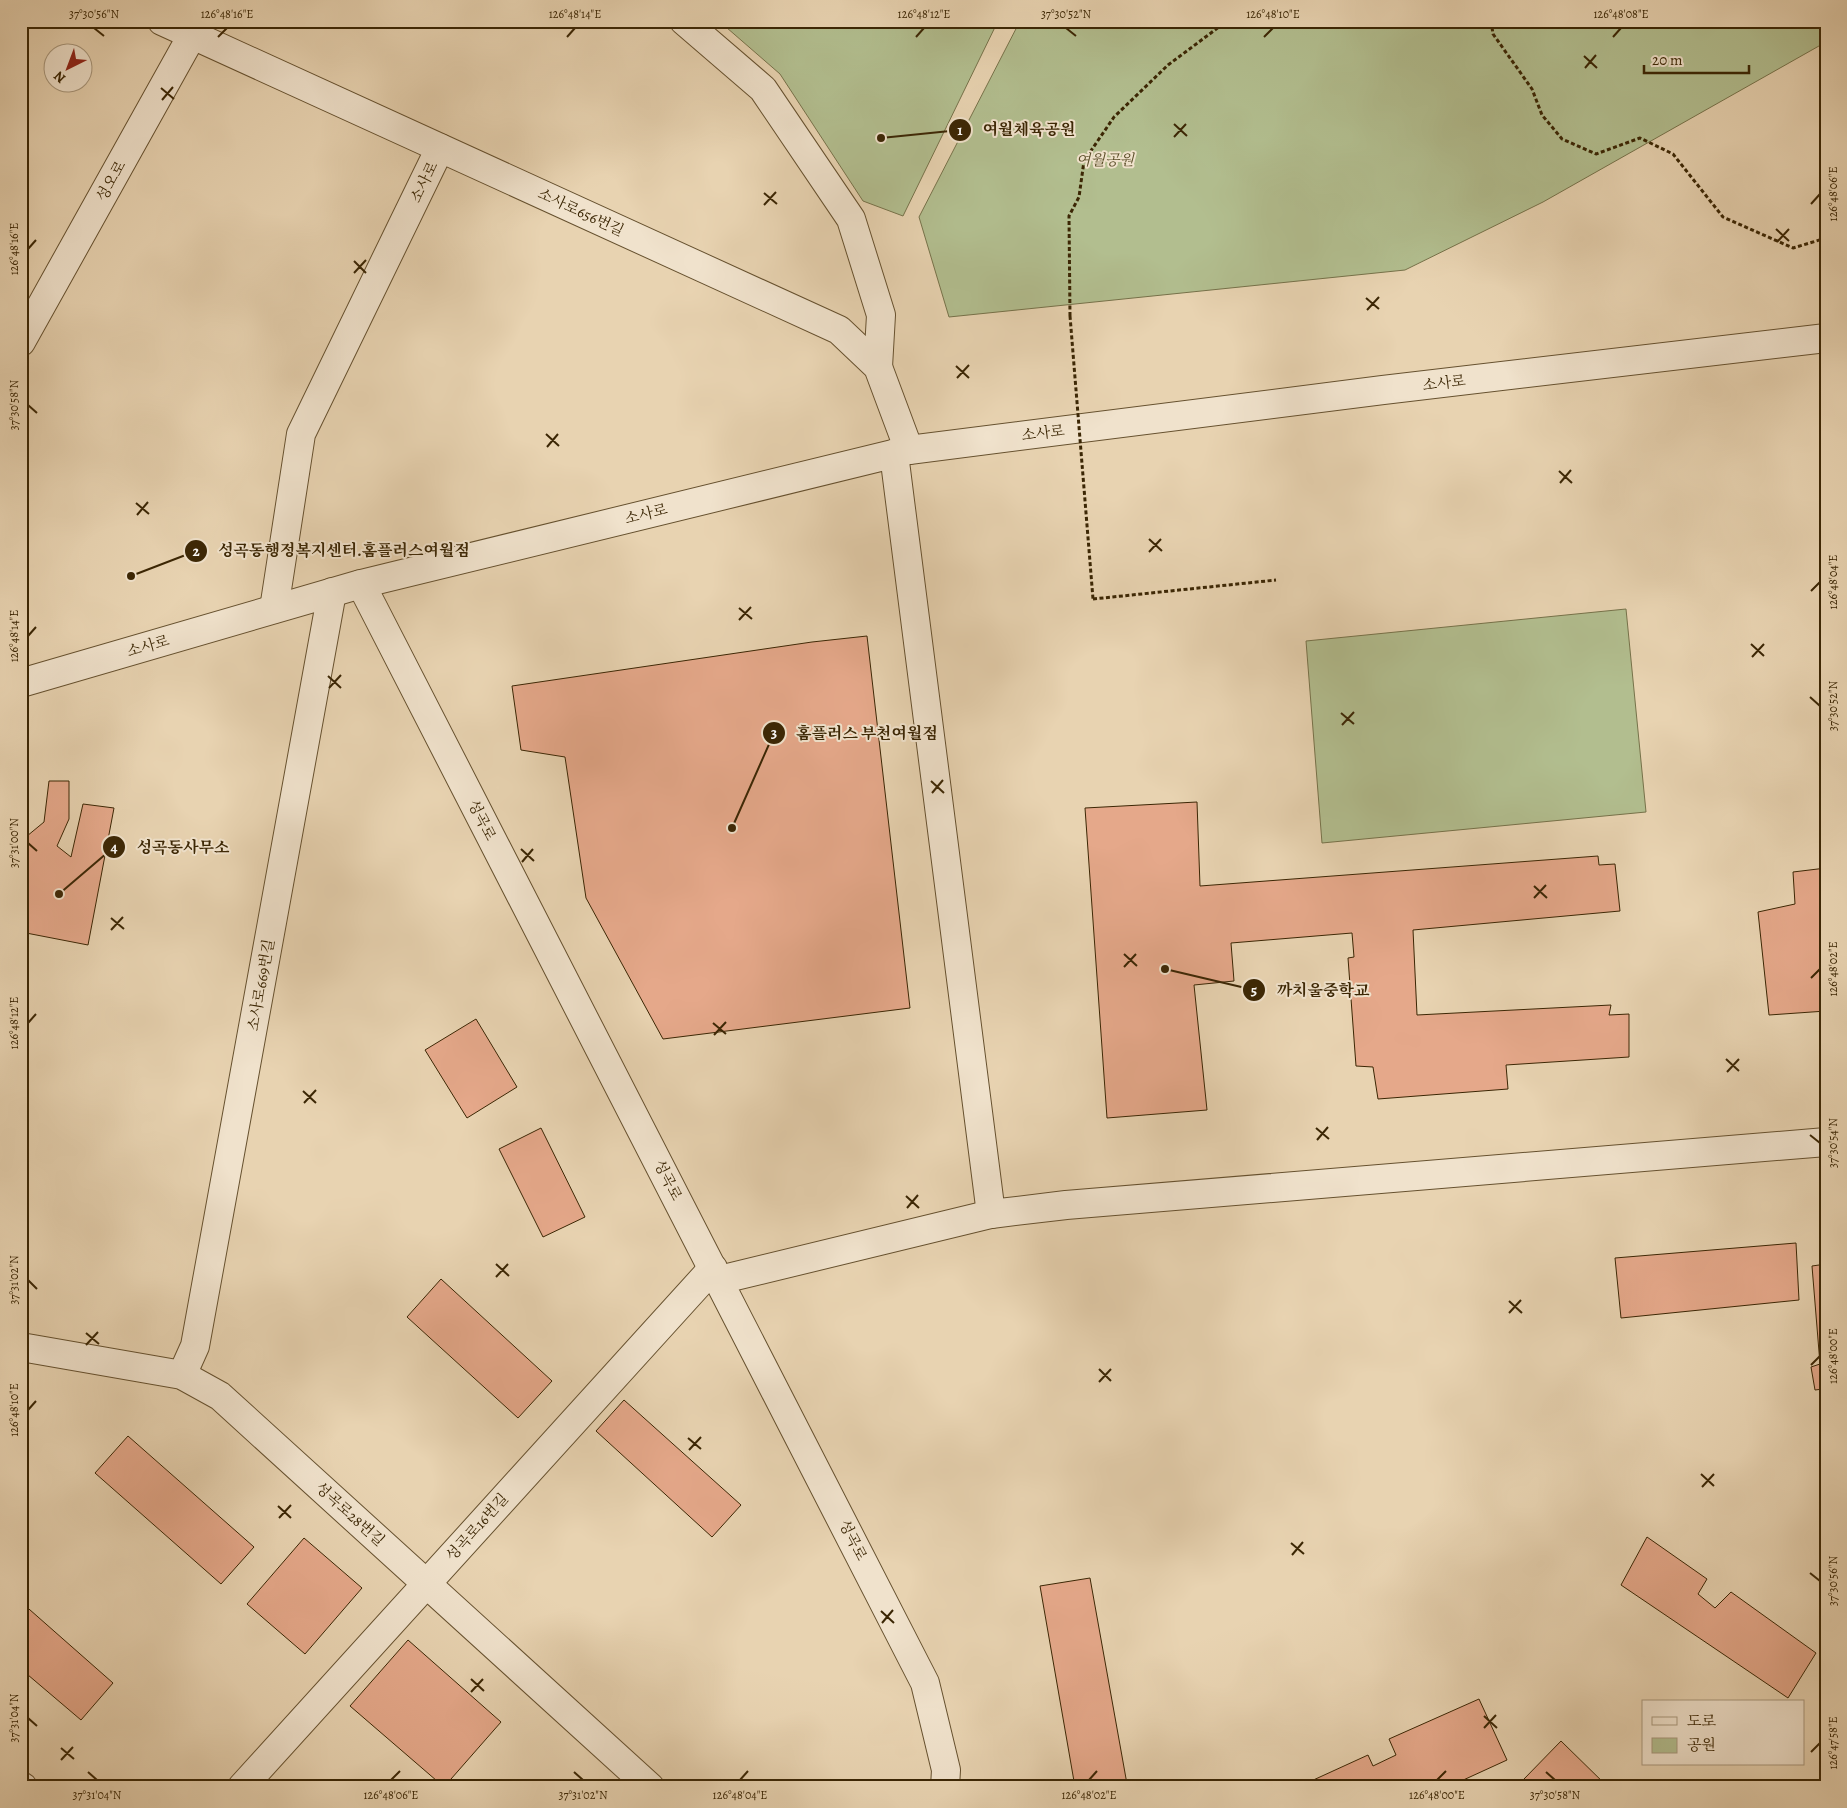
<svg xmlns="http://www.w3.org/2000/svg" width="1847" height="1808" font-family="Alegreya,'Noto Serif KR',serif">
<rect width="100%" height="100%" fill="#e8d3b1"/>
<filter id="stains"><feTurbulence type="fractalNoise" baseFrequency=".004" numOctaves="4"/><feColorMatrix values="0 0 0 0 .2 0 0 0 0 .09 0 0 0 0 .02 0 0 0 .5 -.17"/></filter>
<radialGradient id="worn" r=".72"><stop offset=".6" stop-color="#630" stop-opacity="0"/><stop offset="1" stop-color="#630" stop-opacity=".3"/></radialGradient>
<g fill="#b2be8f" stroke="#76724a">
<polygon points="719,21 998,21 903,216 863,201 780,74"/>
<polygon points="1020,21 1826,21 1826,42 1543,202 1405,270 949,317 919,217"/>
<polygon points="1626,609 1646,812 1322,843 1306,641"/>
</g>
<g fill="#e5a88a" stroke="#3b2604">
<polygon points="867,636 910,1008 663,1039 586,898 565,757 521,750 512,686 812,642"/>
<polygon points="49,781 69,781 69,819 57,846 71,857 83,804 114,808 88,945 21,932 21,841 44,822"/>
<polygon points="1197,802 1200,886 1598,856 1599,865 1615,864 1620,911 1413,930 1417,1015 1611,1005 1609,1015 1629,1014 1629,1057 1506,1065 1508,1089 1378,1099 1373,1067 1356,1066 1348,958 1354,957 1352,933 1231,943 1234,981 1194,985 1207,1110 1107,1118 1085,808"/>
<polygon points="1826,868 1826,1011 1769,1015 1758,912 1795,904 1793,872"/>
<polygon points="476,1019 517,1087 467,1118 425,1050"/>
<polygon points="541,1128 585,1217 543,1237 499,1149"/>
<polygon points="1796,1243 1799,1300 1621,1318 1615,1258"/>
<polygon points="1826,1264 1826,1448 1823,1389 1815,1390 1811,1367 1820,1364 1812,1266"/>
<polygon points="441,1279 552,1381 518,1418 407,1317"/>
<polygon points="624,1400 741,1505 712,1537 596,1431"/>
<polygon points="128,1436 254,1547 221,1584 95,1473"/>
<polygon points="1647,1537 1707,1579 1698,1594 1715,1608 1731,1592 1816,1653 1788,1698 1621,1585"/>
<polygon points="304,1538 362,1588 305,1654 247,1604"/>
<polygon points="1090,1578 1127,1784 1112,1787 1075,1787 1040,1586"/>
<polygon points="21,1602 113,1683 81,1720 21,1669"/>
<polygon points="408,1640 501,1722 444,1787 350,1706"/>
<polygon points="1479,1699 1507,1760 1448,1787 1298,1787 1368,1755 1373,1766 1396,1755 1389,1739"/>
<polygon points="1561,1741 1608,1787 1532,1787 1524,1779"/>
</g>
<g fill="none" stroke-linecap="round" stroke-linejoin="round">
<g stroke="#66512f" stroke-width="30">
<g id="minor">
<polyline points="162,21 839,330 878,367 909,450"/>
<polyline points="684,21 763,89 851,219 881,315 878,367"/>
<polyline points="21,342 200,21"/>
<polyline points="894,454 991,1214"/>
<polyline points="361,584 925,1683 946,1770 945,1787"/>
<polyline points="274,609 301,434 440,148"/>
<polyline points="21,683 361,584 909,450 1383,390 1826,338"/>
<polyline points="719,1280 991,1214 1066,1205 1826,1142"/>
<polyline points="21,1347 182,1375 220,1396 650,1787"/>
<polyline points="182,1375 195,1346 332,592"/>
<polyline points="21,1786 23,1787"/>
<polyline points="242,1787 713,1268"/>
</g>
</g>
<g stroke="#3b2604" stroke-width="3" stroke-dasharray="4 2.5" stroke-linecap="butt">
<polyline points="1491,21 1493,34 1532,89 1542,115 1562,139 1596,154 1640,138 1673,154 1723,217 1793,248 1826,238"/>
<polyline points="1070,316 1069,216 1079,197 1084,161 1114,117 1168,65 1227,21"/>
<polyline points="1093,599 1276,580"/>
</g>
<use href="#minor" stroke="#f0e2cc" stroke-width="28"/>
<polyline stroke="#3b2604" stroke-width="3" stroke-dasharray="4 2.5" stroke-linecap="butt" points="1070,316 1093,599"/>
</g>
<path fill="none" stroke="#3b2604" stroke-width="2" d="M94,28L104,36M1066,28L1076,36M218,37L227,28M567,37L575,28M916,37L924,28M1264,37L1273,28M1613,37L1621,28M1584,56L1597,68M1585,68L1596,55M161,88L174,99M162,100L173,87M1174,124L1187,136M1174,137L1186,124M764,193L777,204M1811,204L1820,194M764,205L776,192M1776,229L1789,241M1777,242L1789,229M28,249L36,240M354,261L366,273M354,273L366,260M1366,298L1379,309M1367,310L1379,297M956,366L969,378M957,378L969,365M28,405L37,413M546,434L559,446M547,447L558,434M1559,471L1572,483M1560,483L1571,470M136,503L149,514M137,515L148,502M1149,539L1162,551M1149,552L1161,539M1811,591L1820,582M739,608L752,619M739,620L751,607M28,636L36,627M1751,644L1764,656M1752,657L1764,644M328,676L341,688M329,688L341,675M1810,697L1820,706M1341,713L1354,724M1342,725L1354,712M931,781L944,793M932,793L943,780M28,843L37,851M521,849L534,861M522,862L533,849M1534,886L1547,898M1534,898L1546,885M111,918L124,929M111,930L123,917M1124,954L1137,966M1124,967L1136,954M1811,978L1820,969M28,1023L36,1014M713,1023L726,1034M714,1035L726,1022M1726,1059L1739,1071M1727,1072L1739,1059M303,1091L316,1103M304,1103L316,1090M1316,1128L1329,1139M1810,1135L1820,1143M1317,1140L1328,1127M906,1196L919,1208M907,1208L918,1195M496,1264L509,1276M496,1277L508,1264M28,1280L37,1289M1509,1301L1522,1313M1509,1313L1521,1300M86,1333L99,1344M86,1345L98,1332M1811,1365L1820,1356M1099,1369L1111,1381M1099,1382L1111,1369M28,1410L36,1401M688,1438L701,1449M689,1450L701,1437M1701,1474L1714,1486M1702,1487L1714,1474M278,1506L291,1518M279,1518L291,1505M1291,1543L1304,1554M1292,1555L1303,1542M1810,1573L1820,1581M881,1611L894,1623M882,1623L893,1610M471,1679L484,1691M471,1692L483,1679M1484,1716L1497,1728M28,1718L37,1726M1484,1728L1496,1715M61,1748L74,1759M1811,1752L1820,1743M61,1760L73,1747M88,1772L97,1780M574,1772L583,1780M1546,1772L1555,1780M391,1780L400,1771M740,1780L748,1771M1089,1780L1097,1771M1437,1780L1446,1771"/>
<g text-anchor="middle" stroke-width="4" stroke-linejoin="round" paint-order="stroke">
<g font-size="15" font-style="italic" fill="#594c27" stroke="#f0e2cc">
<text x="1105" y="165">여월공원</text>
</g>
<g font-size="15" fill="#3b2604" stroke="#f0e2cc">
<text transform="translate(111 181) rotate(-61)" y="5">성오로</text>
<text transform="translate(424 182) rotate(-64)" y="5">소사로</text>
<text transform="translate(581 212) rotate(25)" y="5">소사로656번길</text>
<text transform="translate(1444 383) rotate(-7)" y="5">소사로</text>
<text transform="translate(1043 433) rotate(-7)" y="5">소사로</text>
<text transform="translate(646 514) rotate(-14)" y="5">소사로</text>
<text transform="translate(148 646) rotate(-16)" y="5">소사로</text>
<text transform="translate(482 820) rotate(63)" y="5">성곡로</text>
<text transform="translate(261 985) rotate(-80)" y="5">소사로669번길</text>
<text transform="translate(668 1180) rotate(63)" y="5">성곡로</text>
<text transform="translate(350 1514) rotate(42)" y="5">성곡로28번길</text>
<text transform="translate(477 1527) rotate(-48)" y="5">성곡로16번길</text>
<text transform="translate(853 1540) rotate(63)" y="5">성곡로</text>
</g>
</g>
<path fill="none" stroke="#3b2604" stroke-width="2" d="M881 138L960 130M131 576L196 551M732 828L774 733M59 894L114 847M1165 969L1254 990"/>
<g fill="#3b2604" stroke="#f0e2cc" stroke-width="2">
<circle cx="881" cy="138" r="5"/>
<circle cx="131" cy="576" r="5"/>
<circle cx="732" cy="828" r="5"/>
<circle cx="59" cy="894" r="5"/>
<circle cx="1165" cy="969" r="5"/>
<circle cx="960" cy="130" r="12"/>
<circle cx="196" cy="551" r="12"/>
<circle cx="774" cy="733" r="12"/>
<circle cx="114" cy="847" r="12"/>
<circle cx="1254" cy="990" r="12"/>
</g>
<g font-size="15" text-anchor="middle" font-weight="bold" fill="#fff">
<text x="960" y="135">1</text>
<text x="196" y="556">2</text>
<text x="774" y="738">3</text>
<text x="114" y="852">4</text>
<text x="1254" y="995">5</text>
</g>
<g font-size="16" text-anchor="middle" font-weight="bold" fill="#3b2604" stroke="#f0e2cc" stroke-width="4" stroke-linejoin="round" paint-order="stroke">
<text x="1029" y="135">여월체육공원</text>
<text x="344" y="556">성곡동행정복지센터.홈플러스여월점</text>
<text x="867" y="739">홈플러스 부천여월점</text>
<text x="183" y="853">성곡동사무소</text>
<text x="1323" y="996">까치울중학교</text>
</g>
<rect width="1847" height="1808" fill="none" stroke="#e8d3b1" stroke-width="55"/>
<rect x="1642" y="1700" width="162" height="65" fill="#f0e2cc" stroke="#a8977c"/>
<rect x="1652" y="1717" width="25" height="8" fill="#f0e2cc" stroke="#a8977c"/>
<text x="1687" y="1726" font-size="15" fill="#3b2604">도로</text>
<rect x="1652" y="1738" width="25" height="15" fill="#b2be8f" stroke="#a8977c"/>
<text x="1687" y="1750" font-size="15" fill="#3b2604">공원</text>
<g transform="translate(68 68) rotate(222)"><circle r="24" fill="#f0e2cc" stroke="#a8977c"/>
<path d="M0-4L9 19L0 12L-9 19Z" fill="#8f2418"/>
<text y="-8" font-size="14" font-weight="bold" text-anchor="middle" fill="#3b2604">N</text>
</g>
<path d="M1644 65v8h105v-8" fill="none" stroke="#3b2604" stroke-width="2.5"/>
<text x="1652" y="65" font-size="15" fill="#3b2604" stroke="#f0e2cc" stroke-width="4" paint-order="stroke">20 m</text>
<rect x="28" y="28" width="1792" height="1752" fill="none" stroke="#3b2604" stroke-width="2"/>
<g font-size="12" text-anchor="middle" fill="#3b2604">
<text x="94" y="18">37°30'56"N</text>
<text x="227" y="18">126°48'16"E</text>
<text x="575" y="18">126°48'14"E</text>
<text x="924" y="18">126°48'12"E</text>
<text x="1066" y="18">37°30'52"N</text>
<text x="1273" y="18">126°48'10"E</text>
<text x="1621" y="18">126°48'08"E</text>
<text transform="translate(1833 194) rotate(-90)" y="4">126°48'06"E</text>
<text transform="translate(14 249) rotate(-90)" y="4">126°48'16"E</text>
<text transform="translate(14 405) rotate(-90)" y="4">37°30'58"N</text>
<text transform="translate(1833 582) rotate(-90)" y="4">126°48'04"E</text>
<text transform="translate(14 636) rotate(-90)" y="4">126°48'14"E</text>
<text transform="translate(1833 706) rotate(-90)" y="4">37°30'52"N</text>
<text transform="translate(14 843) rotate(-90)" y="4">37°31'00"N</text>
<text transform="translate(1833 969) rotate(-90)" y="4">126°48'02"E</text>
<text transform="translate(14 1023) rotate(-90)" y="4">126°48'12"E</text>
<text transform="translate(1833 1143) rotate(-90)" y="4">37°30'54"N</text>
<text transform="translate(14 1280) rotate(-90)" y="4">37°31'02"N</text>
<text transform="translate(1833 1356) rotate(-90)" y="4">126°48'00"E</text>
<text transform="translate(14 1410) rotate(-90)" y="4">126°48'10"E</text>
<text transform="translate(1833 1581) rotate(-90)" y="4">37°30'56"N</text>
<text transform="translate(14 1718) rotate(-90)" y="4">37°31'04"N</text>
<text transform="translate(1833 1743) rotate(-90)" y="4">126°47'58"E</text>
<text x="97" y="1799">37°31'04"N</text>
<text x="391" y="1799">126°48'06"E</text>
<text x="583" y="1799">37°31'02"N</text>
<text x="740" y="1799">126°48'04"E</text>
<text x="1089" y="1799">126°48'02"E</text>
<text x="1437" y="1799">126°48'00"E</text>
<text x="1555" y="1799">37°30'58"N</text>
</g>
<rect width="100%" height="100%" filter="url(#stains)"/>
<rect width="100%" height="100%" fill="url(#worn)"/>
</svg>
